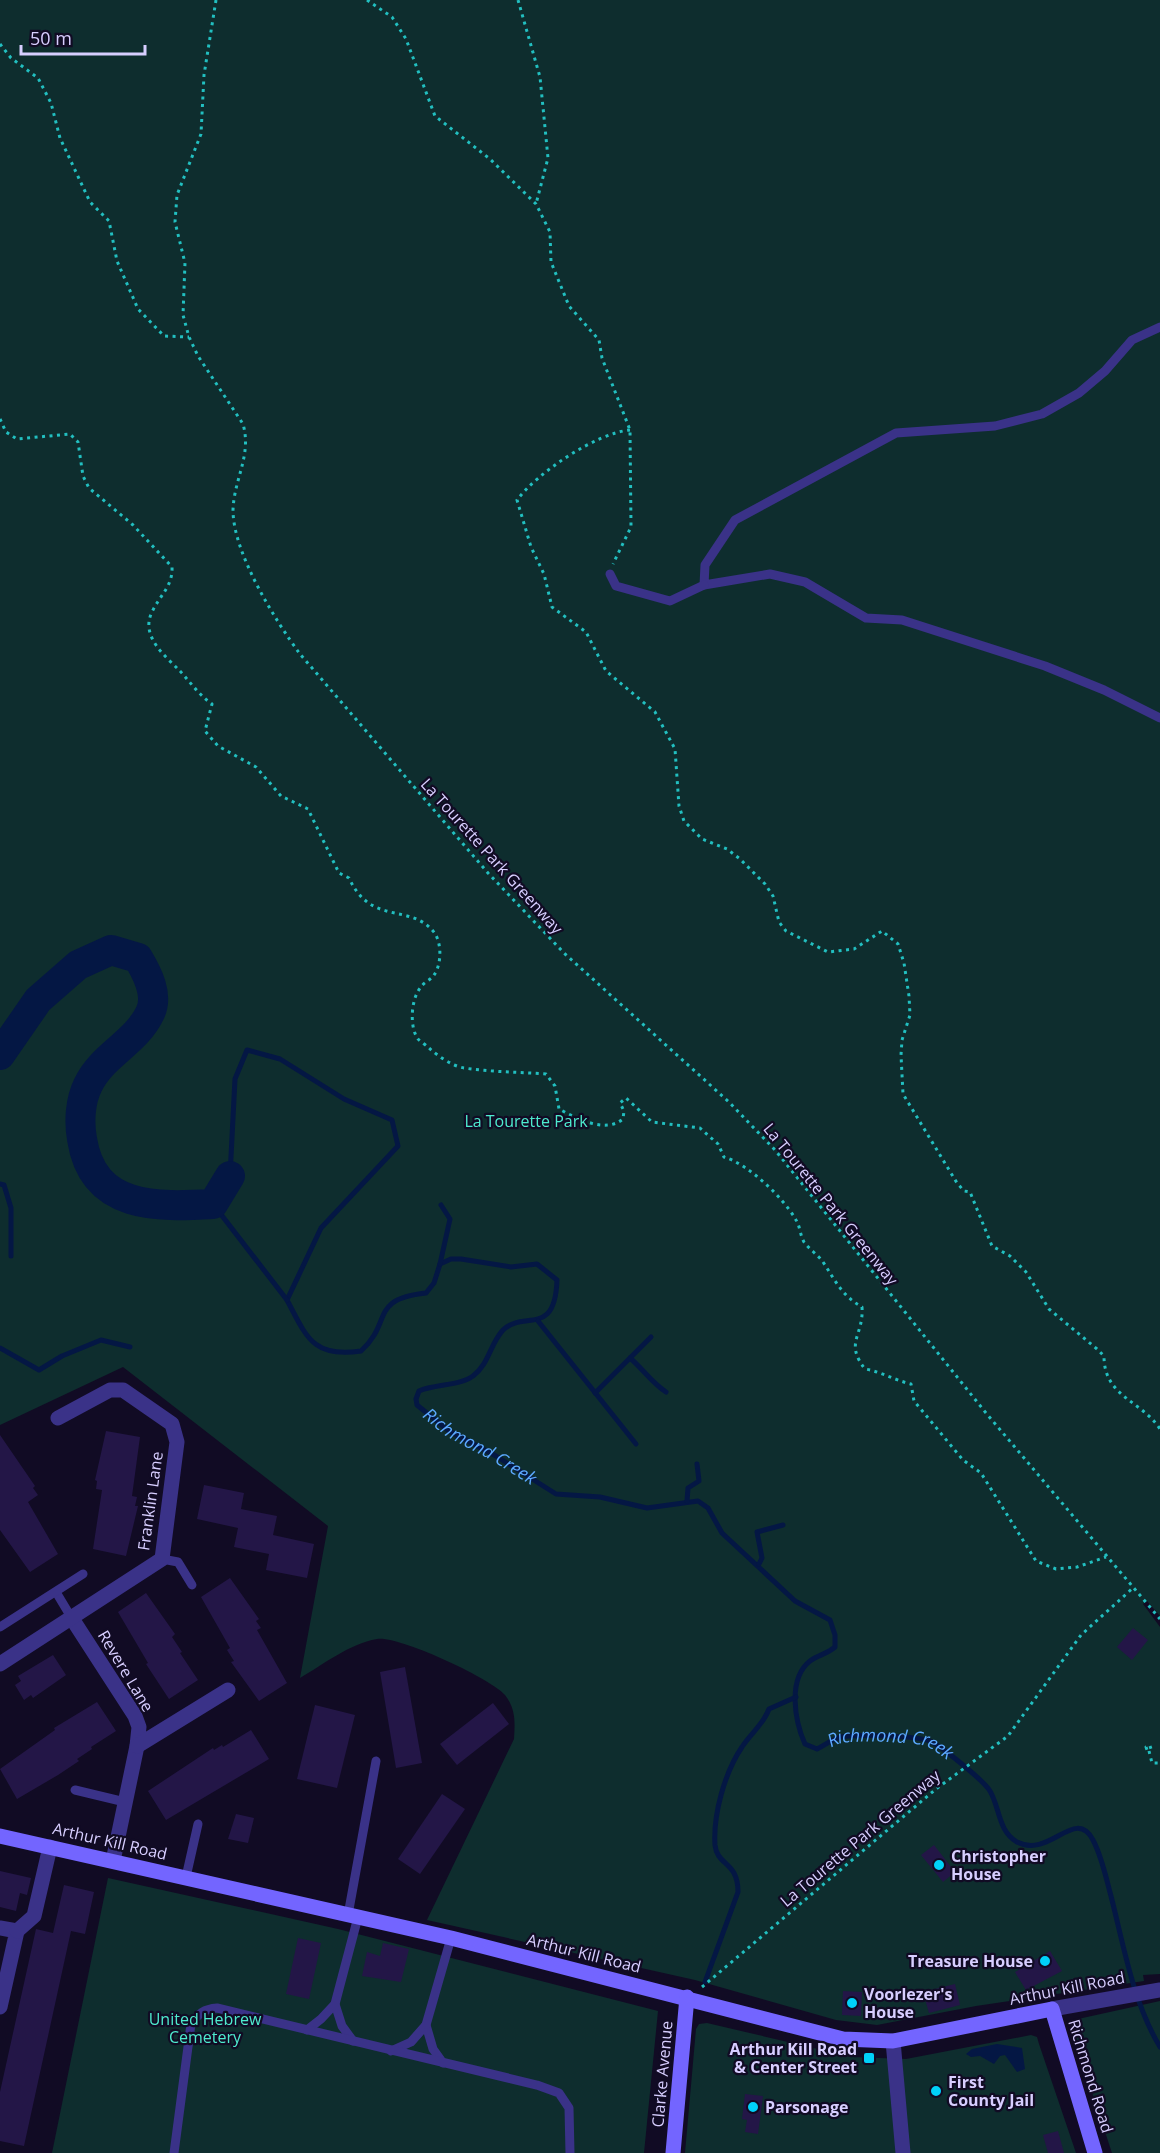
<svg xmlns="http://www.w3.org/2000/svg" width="1160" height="2153" font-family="'Open Sans',sans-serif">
<rect width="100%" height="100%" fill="#110b24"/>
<g fill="#0e2d2e">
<path d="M0,0H1160V1616L1147,1601L1143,1604L1160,1627V1974L1143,1975L1144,1981L976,2006L877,2025L836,2020L695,1980L427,1920L514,1739C515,1723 516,1709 505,1695C492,1679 398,1635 377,1639C349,1644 324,1664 300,1678L328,1526L123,1367L0,1425Z"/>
<polygon points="108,1878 338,1929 658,2011 644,2153 52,2153"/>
<polygon points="1160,2001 1160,2153 1112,2153 1072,2031 1078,2019"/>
<polygon points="707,2023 852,2057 906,2059 1031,2035 1037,2037 1039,2044 1076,2153 685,2153 696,2029 699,2024"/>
</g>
<polygon fill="#041744" points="997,2044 1022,2048 1025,2069 1017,2072 1005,2055 1000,2056 994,2064 980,2056 971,2057 966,2054 972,2049"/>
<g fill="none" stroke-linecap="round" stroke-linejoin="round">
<g stroke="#041744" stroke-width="5">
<path id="s1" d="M230,1176L235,1079L247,1050L280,1059L344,1099L392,1120L398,1146L321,1228L287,1300C307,1338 313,1358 361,1351C393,1322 369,1299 426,1293L434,1283L440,1264L451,1259H461L511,1267L537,1264L557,1280C555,1338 524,1310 503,1330C490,1344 489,1364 473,1376C459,1386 435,1384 419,1391L416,1399L417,1405L449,1431L496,1456L556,1494L600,1497L647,1508L698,1501L708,1508L722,1533L795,1601L830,1620L835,1635V1647C827,1654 818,1655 810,1661C787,1679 795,1722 805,1744L817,1749C825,1745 832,1739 841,1737C858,1734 910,1736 927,1740C937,1742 984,1781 990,1791C1000,1808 998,1831 1017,1842C1050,1859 1075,1806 1093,1840C1102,1857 1106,1878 1111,1896C1124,1947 1133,2002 1160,2047"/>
<polyline points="0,1184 4,1185 11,1208 11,1256"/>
<polyline points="213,1204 287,1300"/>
<polyline points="440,1264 450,1219 441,1205"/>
<polyline points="538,1321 636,1444"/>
<polyline points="0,1348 39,1370 62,1356 101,1340 130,1347"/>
<path d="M630,1358C643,1369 651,1382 666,1392"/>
<polyline points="595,1393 651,1337"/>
<polyline points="687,1501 688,1488 699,1481 697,1464"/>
<polyline points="759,1564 762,1558 757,1532 783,1525"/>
<path d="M705,1982L738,1892C738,1861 717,1866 715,1845C713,1814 725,1772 742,1747C751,1733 763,1725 769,1709L796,1697"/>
</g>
<path stroke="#041744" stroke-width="30" d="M0,1055L38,1000L78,965L111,950L138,958C147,973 159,995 150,1013C136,1043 102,1055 88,1085C80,1101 79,1122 82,1139C93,1210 157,1207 213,1204L230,1176"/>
</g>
<g fill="#231647">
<polygon points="106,1431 140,1437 132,1496 137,1497 135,1506 138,1506 126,1556 93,1549 102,1490 96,1489 97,1481 95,1480"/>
<polygon points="0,1435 35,1486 33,1488 38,1495 28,1502 58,1554 30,1572 0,1530"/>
<polygon points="204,1485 244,1493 241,1509 277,1516 273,1535 314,1544 307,1578 266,1570 269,1554 234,1547 238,1528 197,1519"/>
<polygon points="230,1578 259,1619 256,1621 261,1628 257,1630 287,1683 259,1701 231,1662 234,1661 227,1650 230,1648 201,1597"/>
<polygon points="146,1593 175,1634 172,1637 182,1652 180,1653 198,1680 169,1699 146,1664 148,1663 118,1612"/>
<polygon points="1133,1628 1148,1640 1132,1660 1117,1647"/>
<polygon points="53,1655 66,1675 33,1698 31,1695 24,1700 15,1685 21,1681 18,1676"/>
<polygon points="405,1667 422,1763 396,1768 380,1672"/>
<polygon points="97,1702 116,1731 91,1747 92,1749 77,1759 79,1761 58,1775 17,1799 0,1769 55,1730 54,1728"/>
<polygon points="493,1703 509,1724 457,1765 440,1744"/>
<polygon points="315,1705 355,1715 337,1788 297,1779"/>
<polygon points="251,1730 269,1759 166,1820 148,1791 213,1748 214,1750 222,1745 223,1747"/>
<polygon points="442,1794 465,1809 420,1874 398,1859"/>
<polygon points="236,1814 254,1818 248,1843 228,1839"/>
<polygon points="934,1845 955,1872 943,1882 921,1855"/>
<polygon points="0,1871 31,1878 27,1895 20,1893 16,1911 0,1907"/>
<polygon points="64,1885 94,1892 85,1934 71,1931 24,2146 0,2141 0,2092 36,1929 53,1933"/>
<polygon points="298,1938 321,1943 309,1999 286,1994"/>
<polygon points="383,1943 409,1949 401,1982 362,1976 367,1952 380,1956"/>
<polygon points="1050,1951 1062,1971 1026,1990 1015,1972"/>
<polygon points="955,1984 960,2005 929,2013 923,1992"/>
<polygon points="843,1991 862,1992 861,2016 842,2015"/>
<polygon points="745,2094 763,2096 758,2134 745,2132 747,2120 742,2119"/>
<polygon points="1058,2131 1064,2153 1048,2153 1043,2135"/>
</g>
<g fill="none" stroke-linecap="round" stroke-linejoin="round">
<g stroke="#22bfc0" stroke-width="3" stroke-dasharray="3 4.5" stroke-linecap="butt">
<path d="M216,0L204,75L201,134L177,195L175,222L185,263L183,315L189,337L198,356L243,424C252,455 234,479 233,510C233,553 275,620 300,654L488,873L564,953L729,1102L775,1150L986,1413L1160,1619"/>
<polyline points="367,0 392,17 406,39 435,116 490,159 536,204 550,232 551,262 569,306 599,340 602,358 630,430 631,527 613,564"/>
<polyline points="518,0 540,77 548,158 536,204"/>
<polyline points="0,44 11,58 38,78 51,103 60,138 90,202 109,221 117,261 138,309 164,336 189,337"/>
<path d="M0,419L6,432L17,439L70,434L78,442L83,476L89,488L133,525L172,567C173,586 160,595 152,612C140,636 165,656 180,671C191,683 198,694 212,704L205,731L218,746L256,767L281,796L308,809L339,873L349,878C371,926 409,903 433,931C442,941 442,964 434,975C431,980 424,982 421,987C411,998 409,1027 418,1039C421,1042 426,1045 429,1048C438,1056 452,1066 464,1068C491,1072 518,1072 546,1074L555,1086L559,1109C576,1118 605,1134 623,1119L624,1111L620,1103L626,1098L652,1122L700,1128L718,1144L724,1157C748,1164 783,1197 796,1220C800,1226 800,1235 804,1242C809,1249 818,1255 823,1262C835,1280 842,1296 862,1307C864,1336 844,1342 865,1369C882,1372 894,1380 911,1384L914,1401L963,1460L981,1473L1036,1561L1056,1569L1077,1567L1106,1557"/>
<path d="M630,430C596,433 537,473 517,500L531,547L544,574L552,607L586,632L606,671L655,712L675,749L679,806L684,821L702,839L727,849L740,859L765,884L773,896L779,922L786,931L828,952L854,949L882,931L898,944L904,963L909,996L910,1015L902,1040L901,1055L903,1094L957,1183L964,1191L970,1192L992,1246L1010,1256L1026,1272L1049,1309L1097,1349L1104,1356C1104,1397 1141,1400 1160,1429"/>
<polygon points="1150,1746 1151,1749 1147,1750 1146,1747"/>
<polyline points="1149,1751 1152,1763 1160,1763"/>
<polyline points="702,1987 936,1789 1008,1736 1081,1635 1134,1587"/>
</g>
<g stroke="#3a3288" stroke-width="9">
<polyline points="1160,327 1132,340 1105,371 1079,393 1042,414 995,426 896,433 735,520 705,565 704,585 770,574 805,582 866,618 902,620 1045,666 1104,690 1160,718"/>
<polyline points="610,574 616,586 670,601 704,585"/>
<polyline points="162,1559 178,1562 192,1585"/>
<polyline points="56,1592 71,1617"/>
<polyline points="0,1627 83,1574"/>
<polyline points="75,1790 125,1802"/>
<polyline points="186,1877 198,1824"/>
<polyline points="348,1915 376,1761"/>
<polyline points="335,2004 342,2026 353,2041"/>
<polyline points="426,2025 433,2049 443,2063"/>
<polyline points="307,2030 321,2019 335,2004 358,1917"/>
<polyline points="391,2051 411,2042 426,2025 451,1938"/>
<path d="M174,2153L191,2024C199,2013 204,2009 217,2008L537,2085L559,2093L569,2108L570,2153"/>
</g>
<g stroke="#3a3288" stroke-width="15">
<polyline points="71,1617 135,1716 139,1727 137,1746 113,1861"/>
<polyline points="0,1664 162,1559 177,1442 172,1424 123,1390 110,1390 58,1418"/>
<polyline points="137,1746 228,1690"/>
<polyline points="0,1928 17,1931 0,2007"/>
<polyline points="17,1931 34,1916 50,1847"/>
<polyline points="1052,2009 1160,1990"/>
<polyline points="893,2041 903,2153"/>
</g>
<g stroke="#7365ff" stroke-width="15">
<polyline points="0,1836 451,1938 843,2039 893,2041 1052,2009 1095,2153"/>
<polyline points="673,2153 687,1997"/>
</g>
</g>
<g fill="#00d1f9" stroke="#110b24" stroke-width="2">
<circle cx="939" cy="1865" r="6"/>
<circle cx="1045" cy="1961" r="6"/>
<circle cx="852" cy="2003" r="6"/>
<rect x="863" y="2052" width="12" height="12" rx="3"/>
<circle cx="936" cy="2091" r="6"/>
<circle cx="753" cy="2107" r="6"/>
</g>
<g text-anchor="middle" stroke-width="4.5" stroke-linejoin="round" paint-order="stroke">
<g font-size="16" fill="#d7ceff" stroke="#110b24">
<text transform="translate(492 856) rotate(48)" y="6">La Tourette Park Greenway</text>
<text transform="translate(831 1204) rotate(51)" y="6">La Tourette Park Greenway</text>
<text transform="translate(150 1501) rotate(-82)" y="6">Franklin Lane</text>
<text transform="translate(126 1671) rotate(59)" y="6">Revere Lane</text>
<text transform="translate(860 1838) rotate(-40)" y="6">La Tourette Park Greenway</text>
<text transform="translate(110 1841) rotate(13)" y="6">Arthur Kill Road</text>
<text transform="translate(584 1953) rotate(14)" y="6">Arthur Kill Road</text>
<text transform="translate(1067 1988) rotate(-11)" y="6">Arthur Kill Road</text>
<text transform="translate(662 2074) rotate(-85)" y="6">Clarke Avenue</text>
<text transform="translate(1091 2076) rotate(73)" y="6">Richmond Road</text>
</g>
<g font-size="16" fill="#4eebce" stroke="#110b24">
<text x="526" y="1127">La Tourette Park</text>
<text x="205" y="2025">United Hebrew<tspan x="205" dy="18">Cemetery</tspan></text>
</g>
<g font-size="16" font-weight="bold" fill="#d7ceff" stroke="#110b24" text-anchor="start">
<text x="951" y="1862">Christopher<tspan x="951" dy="18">House</tspan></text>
<text x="1033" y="1967" text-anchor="end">Treasure House</text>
<text x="864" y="2000">Voorlezer's<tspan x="864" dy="18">House</tspan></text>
<text x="857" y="2055" text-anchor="end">Arthur Kill Road<tspan x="857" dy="18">&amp; Center Street</tspan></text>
<text x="948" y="2088">First<tspan x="948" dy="18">County Jail</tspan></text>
<text x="765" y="2113">Parsonage</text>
</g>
<g font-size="18" font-style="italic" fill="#5ca9ff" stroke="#110b24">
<text dy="6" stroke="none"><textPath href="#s1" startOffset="1146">Richmond Creek</textPath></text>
<text dy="6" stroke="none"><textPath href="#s1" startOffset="1796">Richmond Creek</textPath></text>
</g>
</g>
<path d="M21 45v9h124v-9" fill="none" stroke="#d7ceff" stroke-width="3"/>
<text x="30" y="45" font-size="18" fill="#d7ceff" stroke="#110b24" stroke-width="4.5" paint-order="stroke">50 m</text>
</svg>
